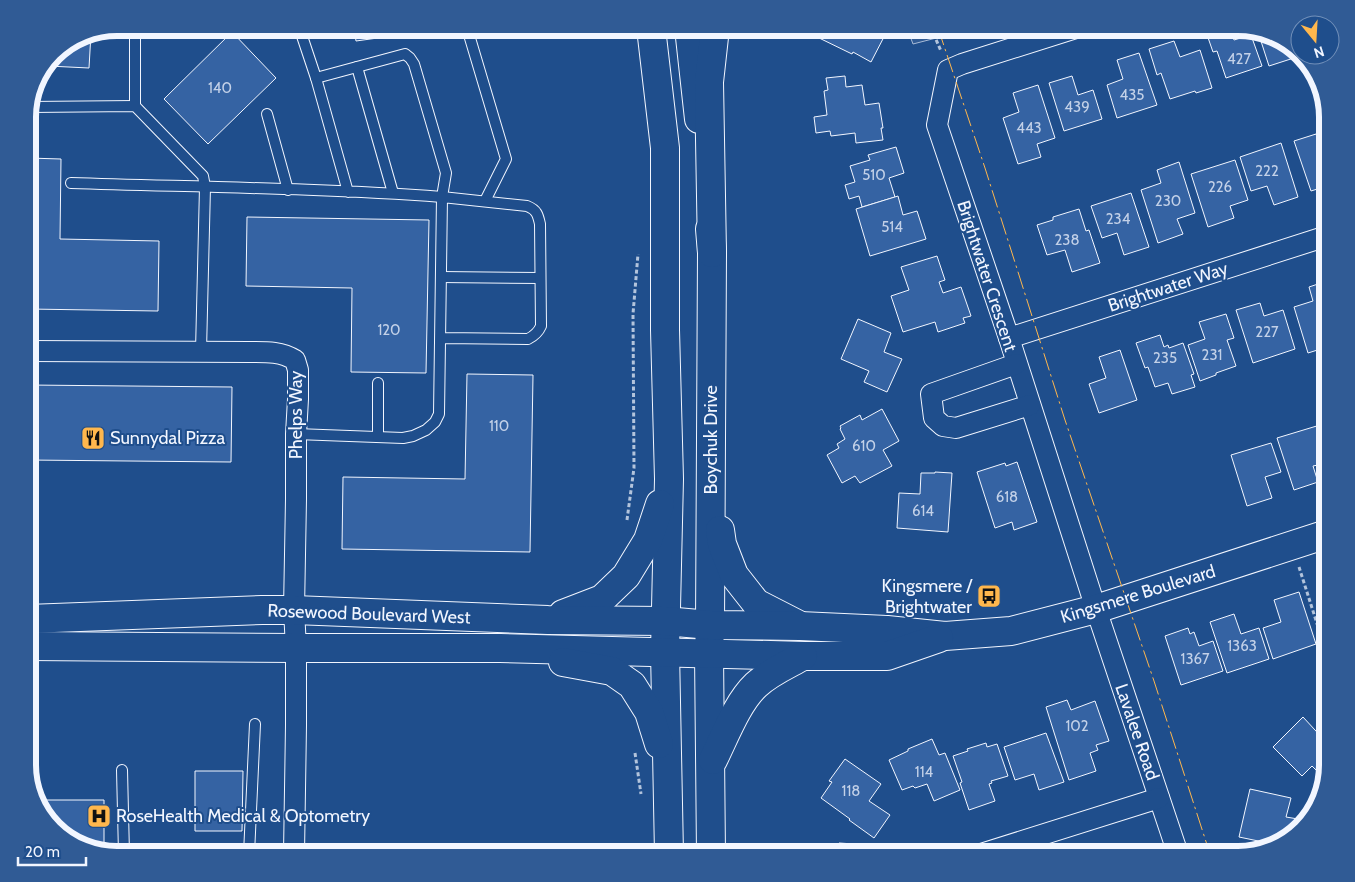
<svg xmlns="http://www.w3.org/2000/svg" width="1355" height="882" font-family="Cabin,sans-serif">
<rect width="100%" height="100%" fill="#1f4e8c"/>
<polygon fill="#305b95" stroke="#a8bbd7" points="907,28 971,28 971,29 913,44"/>
<g fill="#3563a3" stroke="#f2f6ff">
<polygon points="354,28 420,28 421,32 356,41"/>
<polygon points="819,28 875,28 886,33 871,62 853,52 852,54 815,36"/>
<polygon points="1211,28 1230,28 1234,40 1251,35 1262,66 1226,78 1217,51 1213,52 1205,29"/>
<polygon points="232,32 276,78 208,144 164,99"/>
<polygon points="91,33 89,68 48,66 54,54 83,34"/>
<polygon points="1260,34 1287,42 1300,56 1269,66 1259,35"/>
<polygon points="1174,41 1180,57 1200,50 1212,88 1196,93 1195,91 1170,99 1161,73 1157,75 1149,49"/>
<polygon points="1139,53 1157,105 1117,118 1107,85 1123,79 1117,60"/>
<polygon points="845,76 846,87 862,85 865,105 879,103 883,128 881,128 883,140 856,143 855,133 831,136 830,131 816,133 814,117 827,115 824,91 828,90 826,78"/>
<polygon points="1072,76 1078,95 1093,90 1102,119 1064,131 1049,83"/>
<polygon points="1038,85 1055,138 1037,144 1041,157 1018,164 1003,118 1019,112 1013,93"/>
<polygon points="1316,134 1317,137 1327,134 1327,186 1311,191 1294,141"/>
<polygon points="1281,143 1298,197 1274,205 1267,186 1251,191 1240,157"/>
<polygon points="896,147 904,173 889,178 895,197 862,207 859,196 849,199 845,185 855,182 850,166 870,160 868,155"/>
<polygon points="28,158 61,159 60,239 159,241 158,311 28,309"/>
<polygon points="1235,160 1248,200 1230,206 1234,218 1208,227 1191,174"/>
<polygon points="1179,162 1195,213 1177,219 1183,234 1158,243 1141,190 1161,183 1157,170"/>
<polygon points="1131,193 1149,247 1124,255 1117,233 1102,238 1091,206"/>
<polygon points="898,196 903,215 917,211 926,239 870,256 856,209"/>
<polygon points="1079,209 1086,231 1089,230 1100,263 1072,272 1065,250 1047,255 1037,225 1053,220 1053,217"/>
<polygon points="247,217 429,220 426,373 351,372 352,288 246,286"/>
<polygon points="937,256 945,280 939,282 943,293 961,287 971,316 963,318 965,323 938,332 935,322 903,332 891,296 909,290 901,267"/>
<polygon points="1327,281 1327,347 1308,353 1294,307 1313,301 1309,287"/>
<polygon points="1260,303 1264,316 1283,310 1295,349 1253,363 1236,310"/>
<polygon points="1226,314 1234,338 1227,340 1236,366 1216,373 1216,375 1200,381 1188,345 1205,339 1199,322"/>
<polygon points="858,319 891,333 884,352 902,359 887,392 864,382 869,371 841,359"/>
<polygon points="1160,335 1164,347 1168,345 1169,348 1183,343 1194,374 1191,375 1195,387 1172,394 1168,383 1155,387 1148,367 1145,368 1136,343"/>
<polygon points="1120,350 1137,400 1099,413 1089,384 1106,378 1099,357"/>
<polygon points="467,374 533,375 530,552 342,549 343,477 465,479"/>
<polygon points="28,385 232,387 231,462 28,460"/>
<polygon points="882,409 899,441 883,450 892,466 860,483 855,476 842,483 827,455 839,448 837,444 845,439 840,429 841,428 840,426 860,415 862,420"/>
<polygon points="1320,425 1327,447 1327,456 1317,460 1318,465 1313,466 1318,482 1294,490 1277,438"/>
<polygon points="1271,443 1281,472 1265,477 1272,498 1247,506 1231,455"/>
<polygon points="1017,462 1037,522 1014,530 1012,522 995,528 977,472 1005,463 1006,466"/>
<polygon points="935,472 952,473 948,532 897,528 899,493 920,494 921,473 935,473"/>
<polygon points="1299,592 1316,644 1273,659 1263,628 1281,622 1274,600"/>
<polygon points="1327,607 1327,631 1320,609"/>
<polygon points="1234,614 1241,634 1259,628 1269,659 1227,673 1210,622"/>
<polygon points="1188,628 1190,634 1194,632 1199,646 1213,641 1223,671 1181,685 1165,636"/>
<polygon points="1067,700 1071,710 1095,701 1109,741 1096,745 1098,750 1090,753 1096,771 1069,780 1046,707"/>
<polygon points="1303,717 1327,743 1327,765 1325,773 1322,776 1312,766 1302,776 1273,747"/>
<polygon points="1046,733 1064,782 1039,790 1034,774 1015,780 1004,747"/>
<polygon points="932,739 939,755 945,753 960,790 934,801 927,784 915,788 913,786 902,790 889,760 908,751 908,749"/>
<polygon points="986,743 987,747 997,744 1008,776 991,781 992,783 989,784 995,801 969,810 960,783 962,782 953,756 968,751 967,749"/>
<polygon points="845,759 881,784 869,801 890,815 874,838 849,820 850,819 821,798 832,782 829,781"/>
<polygon points="195,771 243,771 242,831 195,831"/>
<polygon points="1250,789 1291,798 1286,817 1304,820 1303,823 1282,843 1267,847 1268,843 1239,837"/>
<polygon points="37,800 104,800 104,851 68,840 40,810"/>
<polygon points="839,843 869,845 868,854 806,854 806,847 839,849"/>
<polygon points="1144,848 1146,854 1125,854"/>
</g>
<g fill="none" stroke-linecap="round" stroke-linejoin="round">
<g stroke="#f2f6ff" stroke-width="12">
<g id="lane">
<polyline points="298,28 301,33 316,78"/>
<polyline points="467,28 506,159 485,201"/>
<polyline points="357,67 393,193"/>
<polyline points="135,106 135,28"/>
<polyline points="30,107 135,106 203,176 205,187 201,351"/>
<polyline points="267,114 288,190"/>
<path d="M71,183C194,187 319,188 442,197L446,173L414,64L410,58L405,54L316,78L348,192"/>
<polyline points="441,277 540,278"/>
<path d="M296,434L403,438L413,436L426,430L435,422L439,414L442,197L527,206C537,210 538,215 540,224L541,326C538,333 534,336 528,339L441,338"/>
<polyline points="378,437 378,383"/>
<polyline points="122,770 124,854"/>
<polyline points="249,854 255,724"/>
</g>
</g>
<g stroke="#f2f6ff" stroke-width="22">
<g id="street">
<polyline points="1076,28 962,64 948,70 937,125 1009,338 1096,609 1178,854"/>
<polyline points="1009,338 1327,236"/>
<path d="M28,351L249,352C265,352 280,351 295,360L298,370V399L296,434V499L294,610L296,648V725L294,854"/>
<polyline points="1016,364 931,394 934,418 943,426 956,428 1030,405"/>
<polyline points="981,854 1159,798"/>
</g>
</g>
<g stroke="#f2f6ff" stroke-width="30">
<g id="secondary">
<polyline points="651,28 665,148 665,330 669,479 665,651 669,854"/>
<polyline points="689,28 699,119"/>
<polyline points="710,229 712,253 710,625 709,653 711,854"/>
<polyline points="720,530 722,544 734,575 756,603 797,624"/>
<polyline points="563,614 602,599 626,576 648,540 660,504"/>
<polyline points="28,619 262,610 294,610 548,620 665,621 710,625 800,626 887,630 945,636 1011,631 1096,609 1327,534"/>
<polyline points="28,646 296,648 500,648 805,656 887,656 939,638"/>
<polyline points="563,662 612,671 632,685 649,712 659,744"/>
<path d="M713,760C725,736 737,703 756,685C770,672 787,665 803,656"/>
</g>
</g>
<g stroke="#f2f6ff" stroke-width="30">
<polyline id="highway" points="712,253 709,82 715,28"/>
</g>
<g stroke="#b3c4dc" stroke-width="3" stroke-dasharray="4 2.5" stroke-linecap="butt">
<polyline points="931,28 941,51"/>
<polyline points="627,520 634,468 633,314 638,254"/>
<polyline points="1299,567 1327,655"/>
<polyline points="635,753 641,794"/>
</g>
<use href="#lane" stroke="#1f4e8c" stroke-width="10"/>
<use href="#street" stroke="#1f4e8c" stroke-width="20"/>
<use href="#secondary" stroke="#1f4e8c" stroke-width="28"/>
<use href="#highway" stroke="#1f4e8c" stroke-width="28"/>
<polyline stroke="#ffb74d" stroke-width="1" stroke-dasharray="18 4 2.5 4" stroke-linecap="butt" points="938,28 985,168 1065,420 1154,681 1210,854"/>
</g>
<defs>
<g id="restaurant-square" transform="scale(1.25)"><rect x="-9" y="-9" width="18" height="18" rx="4" fill="#ffb74d" stroke="#1f4e8c"/><path d="M-5-6h1v4h1v-4h1v4h1v-4h1v5L-1.5 .5V6h-2V.5L-5-1ZM5-6V6H3V1.5H1.5Q1.5-4 5-6Z" fill="#111"/></g>
<g id="bus-square" transform="scale(1.25)"><rect x="-9" y="-9" width="18" height="18" rx="4" fill="#ffb74d" stroke="#1f4e8c"/><path d="M-5-6H5V4H4V6H2V4H-2V6H-4V4H-5ZM-3.5-4V0h7V-4ZM-3.5 1.2v1.5H-2V1.2ZM2 1.2v1.5H3.5V1.2Z" fill="#111"/></g>
<g id="hospital-square" transform="scale(1.25)"><rect x="-9" y="-9" width="18" height="18" rx="4" fill="#ffb74d" stroke="#1f4e8c"/><path d="M-5-5h3v3.5h4V-5h3V5h-3V1.5h-4V5h-3Z" fill="#111"/></g>
</defs>
<g fill-rule="evenodd">
<use href="#restaurant-square" x="93" y="438"/>
<use href="#bus-square" x="989" y="596"/>
<use href="#hospital-square" x="99" y="816"/>
</g>
<g text-anchor="middle" stroke-width="4" stroke-linejoin="round" paint-order="stroke">
<g font-size="15" fill="#c3d1e8">
<text x="1239" y="64">427</text>
<text x="220" y="93">140</text>
<text x="1132" y="100">435</text>
<text x="1077" y="112">439</text>
<text x="1029" y="133">443</text>
<text x="1267" y="176">222</text>
<text x="874" y="180">510</text>
<text x="1220" y="192">226</text>
<text x="1168" y="206">230</text>
<text x="1118" y="224">234</text>
<text x="892" y="232">514</text>
<text x="1067" y="245">238</text>
<text x="389" y="335">120</text>
<text x="1267" y="337">227</text>
<text x="1212" y="360">231</text>
<text x="1165" y="363">235</text>
<text x="499" y="431">110</text>
<text x="864" y="451">610</text>
<text x="1007" y="502">618</text>
<text x="923" y="516">614</text>
<text x="1242" y="651">1363</text>
<text x="1195" y="664">1367</text>
<text x="1077" y="731">102</text>
<text x="924" y="777">114</text>
<text x="851" y="796">118</text>
</g>
<g font-size="18" fill="#f2f6ff" stroke="#1f4e8c">
<text transform="translate(987 276) rotate(72)" y="6">Brightwater Crescent</text>
<text transform="translate(1168 287) rotate(-18)" y="6">Brightwater Way</text>
<text transform="translate(296 415) rotate(-90)" y="6">Phelps Way</text>
<text transform="translate(711 440) rotate(-90)" y="6">Boychuk Drive</text>
<text transform="translate(1138 594) rotate(-17)" y="6">Kingsmere Boulevard</text>
<text transform="translate(369 614) rotate(2)" y="6">Rosewood Boulevard West</text>
<text transform="translate(1137 732) rotate(71)" y="6">Lavalee Road</text>
</g>
<g font-size="18" fill="#f2f6ff" stroke="#1f4e8c" text-anchor="start">
<text x="110" y="444">Sunnydal Pizza</text>
<text x="972" y="592" text-anchor="end">Kingsmere /<tspan x="972" dy="21">Brightwater</tspan></text>
<text x="116" y="822">RoseHealth Medical &amp; Optometry</text>
</g>
</g>
<path d="M0 0H1355V882H0ZM117 36H1238A81 81 0 0 1 1319 117V765A81 81 0 0 1 1238 846H117A81 81 0 0 1 36 765V117A81 81 0 0 1 117 36Z" fill="#305b95" fill-rule="evenodd"/>
<path fill="none" stroke="#f2f6ff" stroke-width="6" d="M117 36H1238A81 81 0 0 1 1319 117V765A81 81 0 0 1 1238 846H117A81 81 0 0 1 36 765V117A81 81 0 0 1 117 36Z"/>
<g transform="translate(1315 40) rotate(162)"><circle r="24" fill="#1f4e8c" stroke="#7391ba"/>
<path d="M0-4L9 19L0 12L-9 19Z" fill="#ffb74d"/>
<text y="-8" font-size="14" font-weight="bold" text-anchor="middle" fill="#f2f6ff">N</text>
</g>
<path d="M18 857v8h68v-8" fill="none" stroke="#f2f6ff" stroke-width="2.5"/>
<text x="25" y="857" font-size="15" fill="#f2f6ff" stroke="#1f4e8c" stroke-width="4" paint-order="stroke">20 m</text>
</svg>
